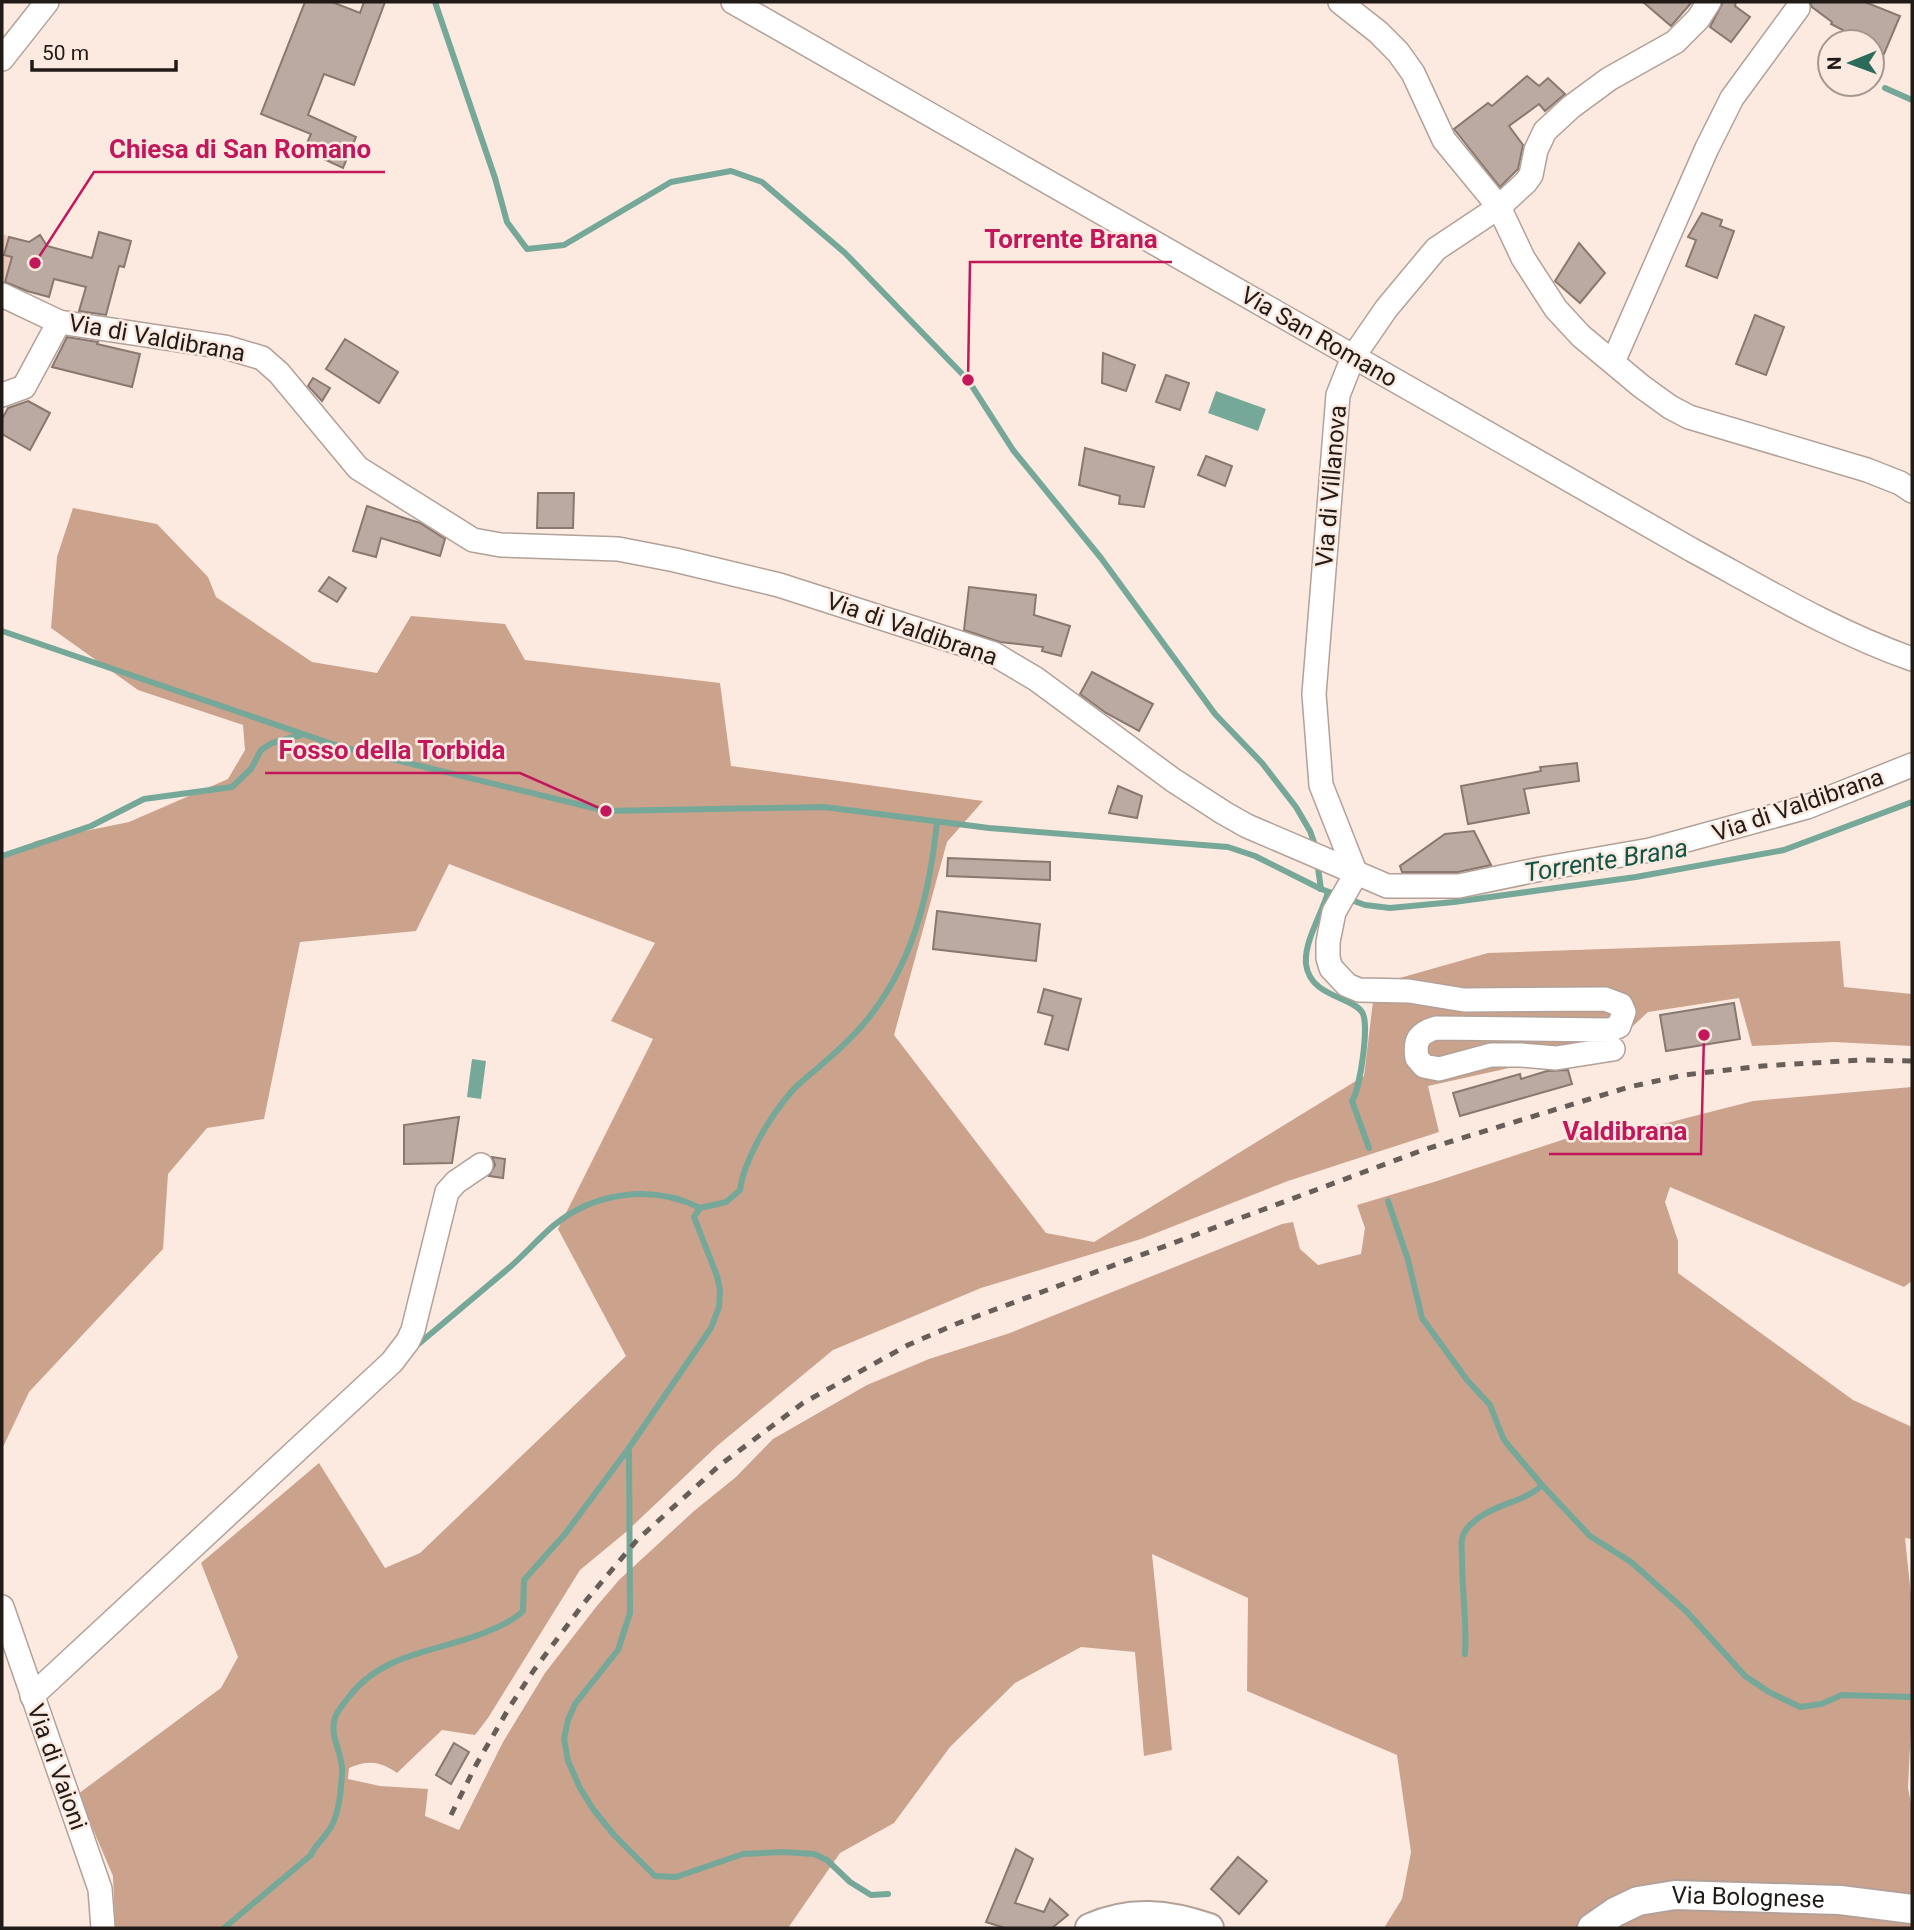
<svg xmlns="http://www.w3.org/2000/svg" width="1914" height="1930" font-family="Roboto,sans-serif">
<rect width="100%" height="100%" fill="#fceae0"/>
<polygon fill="#edcab7" points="2,233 9,237 4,255 12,257 5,280 2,278"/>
<path fill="#cba28c" d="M73,508L157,524L208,577L216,597L312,662L377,673L411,616L505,624L525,660L720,683L731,766L983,801L947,842L894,1035L1046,1233L1094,1242L1364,1076L1375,985L1488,953L1840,941L1844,987L1912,994V1046L1834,1042L1752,1046L1739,998L1648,1012L1619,1039L1540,1061L1428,1086L1439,1132L1288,1181L1141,1239L981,1288L833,1350L717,1446L626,1532L580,1570L488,1718L475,1735L442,1730L397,1773C380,1761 368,1760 349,1768L348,1779L380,1786L428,1789L425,1816L459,1830L503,1742L545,1673L596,1607L619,1580L694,1511L736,1477L773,1439L867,1385L929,1359L1010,1333L1282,1224L1293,1222L1300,1249L1318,1265L1361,1254L1365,1228L1357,1205L1434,1182L1574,1136L1667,1123L1753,1101L1912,1087V1281L1904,1287L1670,1187L1665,1202L1678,1241V1273L1853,1400L1912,1427V1539L1905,1538L1912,1605V1707L1908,1788L1912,1808V1928H1384L1402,1899L1411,1852L1397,1755L1247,1691L1248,1598L1152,1554L1172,1750L1144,1756L1135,1652L1081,1647L1015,1683L950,1747L894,1823L840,1853L788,1928H115L113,1876L78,1794L221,1688L238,1657L201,1563L319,1463L385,1568L420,1553L626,1356L558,1229L653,1039L611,1021L655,943L449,864L416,931L300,942L264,1119L207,1128L168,1174L163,1249L29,1392L2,1449V859L36,841L129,822L228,779L245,750L243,725L138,690L51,628L57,557Z"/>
<g fill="#76a899">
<polygon points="1216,391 1266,409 1258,431 1208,413"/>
<polygon points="472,1059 486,1061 481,1099 467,1097"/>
</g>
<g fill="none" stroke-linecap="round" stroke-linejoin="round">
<g stroke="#76a899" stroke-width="6">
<polyline points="435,2 495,178 507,222 527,249 564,245 671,182 731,171 762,182 845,253 968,380 1013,450 1101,558 1215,714 1262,763 1296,807 1310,831 1315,845"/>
<polyline points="1885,88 1912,100"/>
<polyline points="2,631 338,746 606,811 824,807 989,828 1228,847 1255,856 1321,889 1365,905 1390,908 1454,902 1636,877 1784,850 1912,802"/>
<polyline points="2,856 91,826 144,799 232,787 251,769 261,750 272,743 301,735"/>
<polyline points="1318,868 1321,889"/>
<path d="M1328,892C1322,914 1304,941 1306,964C1310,997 1351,996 1362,1012C1370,1023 1360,1089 1352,1101L1369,1148"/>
<polyline points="1388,1201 1408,1260 1422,1318 1467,1380 1490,1405 1503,1438 1508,1445 1542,1485 1590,1536 1631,1562 1687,1612 1745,1676 1769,1692 1800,1707 1821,1704 1842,1695 1912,1697"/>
<path d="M415,1347C446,1321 478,1294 510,1267C525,1254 538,1239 553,1226C594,1192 652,1184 700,1208"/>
<polyline points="629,1448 630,1613 618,1650 575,1704 568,1720 564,1739 568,1761 580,1788 593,1809 614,1835 655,1876 676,1877 743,1854 784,1852 814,1854 827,1860 850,1882 871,1895 888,1894"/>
<path d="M1465,1654C1467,1623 1462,1592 1462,1561C1462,1554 1461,1546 1462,1539C1464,1528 1475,1520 1483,1515C1502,1503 1527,1500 1542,1485"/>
<path d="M224,1928L311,1855C315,1845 320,1843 326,1834C339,1820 341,1791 342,1773C344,1753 327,1736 336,1715C339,1709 344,1703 348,1698C382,1651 442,1652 491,1630C503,1625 514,1620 523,1611L524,1580L565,1534L629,1448L711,1328L719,1307L720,1290L717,1276L694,1217L700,1208L726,1202L740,1190C744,1159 771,1115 792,1091C800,1082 811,1074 820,1066C840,1049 861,1030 876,1008C916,953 930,888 937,822"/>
</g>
</g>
<g fill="#bbaaa1" stroke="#88786f" stroke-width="2">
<polygon points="305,2 332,2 360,13 364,2 385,2 354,85 324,74 308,115 356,137 343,168 304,150 311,134 261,114"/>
<polygon points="1643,2 1692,2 1671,26"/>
<polygon points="1723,2 1736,2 1735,6 1750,17 1731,42 1710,27"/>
<polygon points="1810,2 1865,2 1900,16 1884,54 1872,49 1872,42 1866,42 1831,24 1832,22 1812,7"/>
<polygon points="1527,76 1539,86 1548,78 1565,94 1545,111 1539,104 1509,126 1523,145 1518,169 1500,187 1454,129 1488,103 1492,106"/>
<polygon points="1702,213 1722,220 1720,226 1734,231 1717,278 1686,266 1696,240 1688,237"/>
<polygon points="99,232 131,241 124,267 119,266 106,315 79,311 86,287 54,279 49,297 27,291 5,282 12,257 4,255 9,237 29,242 40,235 47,246 92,258"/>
<polygon points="1579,243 1605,273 1580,303 1555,281"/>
<polygon points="1755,315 1784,327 1766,375 1736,364"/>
<polygon points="67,337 98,342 97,344 140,354 132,387 52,367"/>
<polygon points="345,339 398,372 379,403 326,369"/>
<polygon points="1103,353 1135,365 1126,391 1102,383"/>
<polygon points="1166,375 1189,383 1180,410 1156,402"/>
<polygon points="313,378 330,388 322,401 308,386"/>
<polygon points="28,401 50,413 30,450 2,434 2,419 8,408"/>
<polygon points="1085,448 1154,467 1144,507 1119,504 1120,496 1079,485"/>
<polygon points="1206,456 1232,466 1225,486 1198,475"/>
<polygon points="538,493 574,493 573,528 537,528"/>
<polygon points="367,506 420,523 445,539 440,556 381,538 376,557 353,551"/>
<polygon points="329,577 346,588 337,602 319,591"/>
<polygon points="969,587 1036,595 1034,615 1070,626 1061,656 1042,651 1043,647 1000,642 964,630"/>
<polygon points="1092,672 1153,704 1139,731 1106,713 1080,694"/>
<polygon points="1577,763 1579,781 1524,789 1529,813 1468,824 1461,786 1541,771 1540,767"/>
<polygon points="1118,786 1142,796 1137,818 1109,813"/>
<polygon points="1474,831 1491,865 1458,872 1402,872 1400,866 1445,834"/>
<polygon points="948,858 1050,862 1050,880 947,876"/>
<polygon points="937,911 1040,924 1036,961 933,949"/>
<polygon points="1044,989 1081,999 1068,1050 1045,1044 1053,1016 1038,1012"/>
<polygon points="1734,1003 1740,1039 1666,1051 1660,1015"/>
<polygon points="1568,1070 1572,1084 1460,1116 1453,1093 1520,1074 1521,1079 1547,1071"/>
<polygon points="459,1117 452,1163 404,1164 404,1125"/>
<polygon points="492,1157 505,1159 503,1178 489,1176 495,1165"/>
<polygon points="454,1743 469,1752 451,1784 436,1775"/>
<polygon points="1016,1849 1033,1859 1015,1903 1044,1912 1050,1899 1068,1915 1052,1928 1005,1928 986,1922"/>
<polygon points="1238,1857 1267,1881 1239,1914 1211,1889"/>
</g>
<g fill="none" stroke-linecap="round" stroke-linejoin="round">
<g stroke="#b2a198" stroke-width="26">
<g id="minor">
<path d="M733,2L1692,550C1764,589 1835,632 1912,659"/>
<polyline points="1340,2 1378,32 1398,52 1413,73 1444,140 1499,207 1523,258 1556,309 1581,336 1641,386 1670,407 1689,417 1867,470 1900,483 1912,491"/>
<polyline points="2,59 47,2"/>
<polyline points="2,295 59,322 225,347 262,358 279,373 358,468 473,540 501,545 618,549 675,560 779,585 994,654 1036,679 1173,780 1224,813 1247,826 1387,886 1459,886 1541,869 1650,850 1807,807 1912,765"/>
<polyline points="1613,362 1707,148 1732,98 1798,8"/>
<polyline points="2,395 24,387 59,322"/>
<polyline points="1356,874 1321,785 1314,694 1338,395 1353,357 1386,309 1436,249 1499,207 1526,182 1531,175 1536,150 1545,131 1571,107 1609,79 1675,42 1698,19 1709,2"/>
<path d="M1356,874L1334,912L1328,942V958L1331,968L1347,985L1359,990L1409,991L1464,1000L1605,999L1621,1005L1624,1012L1619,1026L1610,1030L1436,1028C1419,1033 1414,1040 1417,1058L1424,1066L1439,1069L1491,1055H1521L1556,1058L1613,1049"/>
<polyline points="2,1607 100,1889 103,1928"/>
<polyline points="32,1696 392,1362 408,1341 413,1330 447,1192 456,1182 481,1165"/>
</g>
</g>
<g stroke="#b2a198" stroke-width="32">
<g id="major">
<path d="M1090,1928C1130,1910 1168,1914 1209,1928"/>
<path id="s1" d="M1592,1928L1615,1912L1638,1901L1675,1895L1840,1900L1912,1909"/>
</g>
</g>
<use href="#minor" stroke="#fff" stroke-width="23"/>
<use href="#major" stroke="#fff" stroke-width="28"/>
<polyline stroke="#685e59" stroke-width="5" stroke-dasharray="9 9" stroke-linecap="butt" points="451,1815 476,1765 509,1708 534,1670 584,1603 637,1540 720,1465 803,1403 908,1345 956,1324 1423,1150 1629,1087 1684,1075 1762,1066 1861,1060 1912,1061"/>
</g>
<g text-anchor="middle" stroke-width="5" stroke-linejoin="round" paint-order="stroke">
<g font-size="24" fill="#211b18" stroke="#fceae0">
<text transform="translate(1319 337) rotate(30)" y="8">Via San Romano</text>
<text transform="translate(157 338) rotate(10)" y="8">Via di Valdibrana</text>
<text transform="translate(1331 486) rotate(-85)" y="8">Via di Villanova</text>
<text transform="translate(912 629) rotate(19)" y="8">Via di Valdibrana</text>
<text transform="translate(1798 805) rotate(-19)" y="8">Via di Valdibrana</text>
<text transform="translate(57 1767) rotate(70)" y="8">Via di Vaioni</text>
<text dy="8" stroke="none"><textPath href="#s1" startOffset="164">Via Bolognese</textPath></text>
</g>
<g font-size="26" font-style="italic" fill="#105545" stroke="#fceae0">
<text transform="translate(1606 860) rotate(-9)" y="9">Torrente Brana</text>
</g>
</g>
<path fill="none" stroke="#c2185b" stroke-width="2.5" d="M35 263L94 172H385M968 380L970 262H1172M606 811L520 773H265M1704 1035L1701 1154H1549"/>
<g fill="#c2185b" stroke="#fceae0" stroke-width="2.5">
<circle cx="35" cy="263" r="7"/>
<circle cx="968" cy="380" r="7"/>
<circle cx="606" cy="811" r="7"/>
<circle cx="1704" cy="1035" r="7"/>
</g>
<g font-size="26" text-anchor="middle" font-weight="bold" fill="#c2185b" stroke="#fceae0" stroke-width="5" stroke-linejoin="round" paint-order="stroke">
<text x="240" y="158">Chiesa di San Romano</text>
<text x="1071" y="248">Torrente Brana</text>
<text x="392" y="759">Fosso della Torbida</text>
<text x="1625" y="1140">Valdibrana</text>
</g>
<rect width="1914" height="1930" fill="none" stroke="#211b18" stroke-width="7"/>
<g transform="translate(1851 63) rotate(269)"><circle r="33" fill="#fceae0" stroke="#a49790" stroke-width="2"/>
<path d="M0-5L12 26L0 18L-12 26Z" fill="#2a6b5a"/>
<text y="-10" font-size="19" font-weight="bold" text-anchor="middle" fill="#211b18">N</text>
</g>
<path d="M32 60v10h144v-10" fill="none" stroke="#211b18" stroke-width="3.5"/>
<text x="42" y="60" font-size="21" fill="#211b18" stroke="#fceae0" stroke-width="5" paint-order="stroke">50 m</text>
</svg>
